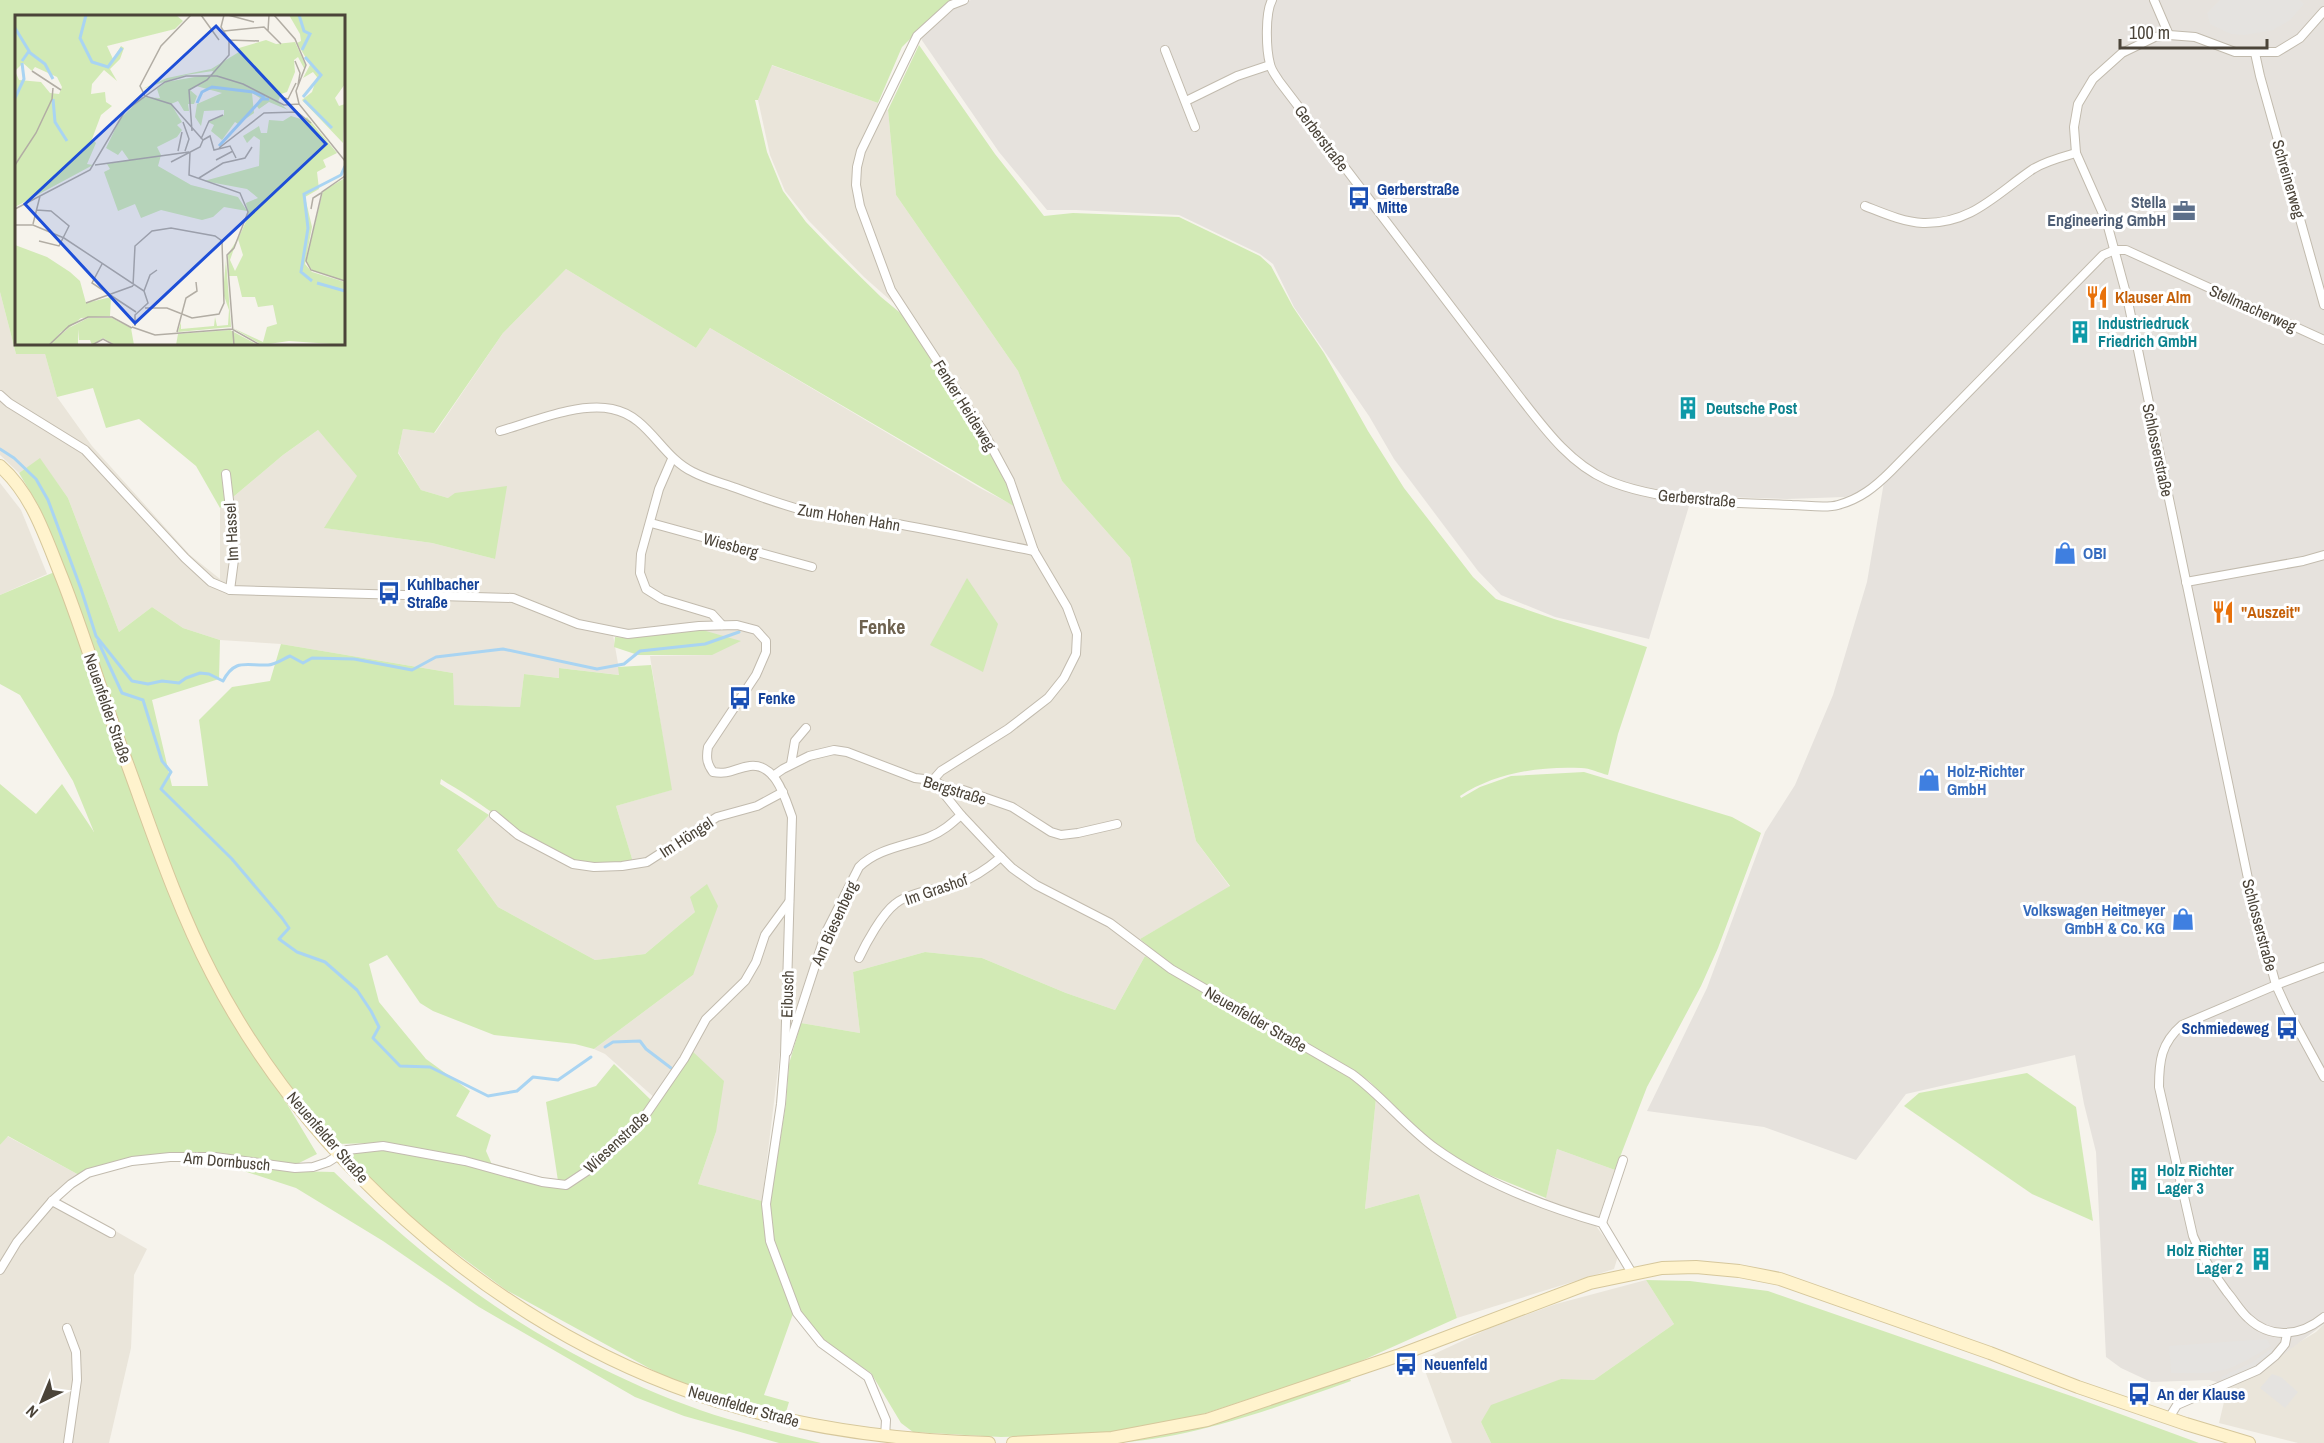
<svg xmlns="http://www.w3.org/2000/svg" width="2324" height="1443" font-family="'Archivo Narrow',sans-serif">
<rect width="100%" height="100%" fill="#f6f3ec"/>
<g fill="#eae5da">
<polygon points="771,65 878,103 888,110 896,195 1018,371 1062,481 1130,558 1196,841 1230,887 1140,939 1145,956 1115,1010 1066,993 982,958 925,952 853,972 860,1033 795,1022 781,1044 762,1201 698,1184 716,1132 656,1099 605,1054 594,1049 693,975 695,912 645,954 595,960 498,907 457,850 489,815 512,836 571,866 597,870 635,869 616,806 671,790 650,656 712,655 699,629 678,624 628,630 613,635 620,675 559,668 560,678 524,674 520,707 453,705 453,673 281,644 220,640 183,628 152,607 119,632 68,498 40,459 19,473 0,455 0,292 16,354 45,354 57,397 92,446 190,555 220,579 220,508 283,455 318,430 358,476 325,528 432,543 495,559 448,498 421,490 398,452 403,429 435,433 503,333 566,269 696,348 710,328 980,488 1024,511 907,315 864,277 809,221 785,191 770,155 758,100"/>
<polygon points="0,483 21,510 47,574 0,595"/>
<polygon points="1376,1098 1431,1149 1461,1170 1544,1205 1557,1149 1615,1170 1596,1226 1618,1256 1614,1269 1457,1318 1419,1194 1365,1209"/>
<polygon points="7,1136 79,1175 61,1200 147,1249 134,1275 131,1348 109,1443 0,1443 0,1145"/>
<polygon points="1646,1280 1674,1324 1594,1380 1561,1379 1481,1422 1491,1443 1452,1443 1421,1360 1488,1329 1556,1304"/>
<polygon points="2324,1324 2324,1443 2298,1443 2219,1423 2228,1385 2316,1332"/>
</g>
<polygon fill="#e6e2dd" points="971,0 2324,0 2324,1324 2256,1375 2228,1385 2209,1380 2151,1382 2121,1368 2106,1357 2096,1152 2084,1104 2075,1055 1906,1094 1856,1160 1764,1127 1647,1111 1707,988 1765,832 1795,785 1833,695 1867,582 1884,482 1845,497 1787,499 1692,496 1649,639 1555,617 1501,595 1478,571 1394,459 1369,416 1294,307 1273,264 1260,254 1179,215 1076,210 1047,210 999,152 919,36 953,6"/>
<g fill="#d2eab5" fill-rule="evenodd">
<path d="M0,0H955L917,32L902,47L878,103L772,65L758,100H755L767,152L783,191L806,222L830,247L881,297L904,316L971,415L1008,481L1017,508L710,328L696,348L566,269L503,333L434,433L403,429L398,453L421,490L448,498L455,493L507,486L495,559L432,543L324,528L357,476L318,430L283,455L220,508L196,466L139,419L106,428L93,388L57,397L45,354H16L0,292ZM16,16H344V344H16Z"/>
<path d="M919,45L995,154L1044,216L1073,213L1179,217L1260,256L1271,266L1293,307L1324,353L1368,431L1404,488L1473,577L1496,599L1554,619L1647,647L1618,734L1608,775C1599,773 1590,768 1581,768C1539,766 1495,773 1460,796L1461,798L1480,787L1511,776L1584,772L1732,817L1761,833L1718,948L1701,986L1647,1087L1615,1170L1557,1149L1546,1198L1470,1167L1432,1142L1369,1081L1335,1059L1175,969L1140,939L1230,886L1196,841L1130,558L1062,481L1018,371L896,195L888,110Z"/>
<path d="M40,458L68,498L119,632L152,607L183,628L220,640L219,679L152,700L172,786H208L199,720L232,687L270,681L281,644L453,673L454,705L520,707L524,674L559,678V668L619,675L618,667L651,665L672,790L616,806L633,862C615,863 596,865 578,861C567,858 558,853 548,848C512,829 482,803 447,783L441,779L440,784L489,815L457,850L498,907L595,960L645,954L695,912L690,897L707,884L718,906L693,975L594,1049L575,1044L494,1035L433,1011L420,1003L387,955L369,964L379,1002L426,1059L470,1091L456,1116L491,1135L486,1151L493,1167L381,1143L334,1144L263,1064L317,1154L295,1165C234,1158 173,1150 113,1163C100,1166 90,1167 79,1175L8,1136L0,1145V784L36,814L62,784L94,832L73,781L20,695L0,684V595L64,568L38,505L19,473Z"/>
<polygon points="967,578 998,624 983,672 930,645"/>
<polygon points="699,629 741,641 712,655 638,655 614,647 615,637 628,638"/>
<path d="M925,952L982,958L1066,993L1115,1010L1145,956C1186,982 1226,1006 1268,1030C1306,1051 1343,1070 1376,1098L1365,1209L1419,1194L1457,1318L1350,1366L1188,1419L1112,1433L1001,1437L913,1432L901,1423L871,1373L823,1341L801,1313L773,1240L770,1204L786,1103L789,1064L801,1023L860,1033L853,972Z"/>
<polygon points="691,1050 724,1081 716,1132 698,1184 762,1201 768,1240 794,1311 764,1395 789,1402 786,1412 669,1379 506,1290 397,1209 346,1154 384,1149 464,1164 566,1186 640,1127"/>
<path d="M614,1064L653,1102C636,1125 587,1180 558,1181L546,1102L596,1086Z"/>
<polygon points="2027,1073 2076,1107 2093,1221 2032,1194 1904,1106 1919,1093"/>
<path d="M216,1162L291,1171L334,1172C384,1220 437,1267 495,1306C564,1353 649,1395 728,1419C759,1428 790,1436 821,1443H779L684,1416L635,1397L479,1307L383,1241L296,1188Z"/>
<polygon points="1646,1280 1690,1281 1768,1291 2074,1397 2199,1443 1491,1443 1481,1422 1491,1405 1561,1379 1594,1380 1674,1324"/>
<path d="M1350,1379L1351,1381C1274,1408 1183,1443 1101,1443L1208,1423Z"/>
</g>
<g fill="#e5e3e0">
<polygon points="2220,0 2300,0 2304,4 2290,20 2273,30 2245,35 2231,34 2210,24 2207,13"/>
<polygon points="2267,1339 2271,1346 2249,1359 2228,1369 2208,1373 2171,1373 2169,1346"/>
<polygon points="2272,1348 2275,1353 2261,1364 2222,1381 2221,1377 2251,1363"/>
<polygon points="2272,1374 2281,1377 2298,1392 2285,1408 2260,1388"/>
</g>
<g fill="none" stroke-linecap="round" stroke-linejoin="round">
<g stroke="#a9d4f2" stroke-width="3">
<path d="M0,449L14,458L36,479L48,500L81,589L96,636L132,681L148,684L162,681L179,683L186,678L200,673L209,674L223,681C235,658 246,666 268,665C275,665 283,659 290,656L303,663L312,658L354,659L412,670L436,657L503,649L597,669L624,664L640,651L705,644L739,632"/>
<polyline points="98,641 122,693 143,700 162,761 171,772 161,789 232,859 282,918 289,928 279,939 297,952 325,962 357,990 371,1011 379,1027 373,1038 400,1066 430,1067 488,1096 517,1091 533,1077 558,1080 591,1057"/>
<polyline points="605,1047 613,1042 640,1041 646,1049 671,1068"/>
</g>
<g stroke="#c2bbae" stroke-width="10">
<g id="minor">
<path d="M1272,0C1265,13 1266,49 1270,64C1271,70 1276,76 1279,81L1519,396C1544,428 1569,463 1607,480C1658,502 1737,503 1792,505C1806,505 1825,509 1838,505C1860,499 1875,487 1891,471L2103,255L2115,250H2126L2324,340"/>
<polyline points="2154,0 2169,35"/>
<polyline points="2324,11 2300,38 2277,52 2235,52 2195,37 2169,35 2155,37 2122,53 2093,79 2078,104 2074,127 2076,153 2107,223 2127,297 2251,893 2276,985 2287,1009 2324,1077"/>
<polyline points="1165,50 1195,127"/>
<polyline points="2255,53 2260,76 2324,305"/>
<polyline points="1186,101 1237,76 1270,65"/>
<path d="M1865,206C1883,213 1903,222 1923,223C1972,224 1996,194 2033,169C2046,161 2062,157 2076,153"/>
<path d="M0,395L9,403L85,450L185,558L211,582L230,590L513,598L578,624L628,634L699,626L737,625L756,630L766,641V652L756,675L708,747C706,758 707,764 713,772C730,775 735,768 750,766C776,763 785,798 792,817L785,1055L781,1104L766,1204L770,1241L797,1313L821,1343L868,1377L886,1420L885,1437"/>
<path d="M500,431C532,422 578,402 612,409C649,416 661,457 693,472C706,479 722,483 736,488C763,498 790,508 818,514C842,518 867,519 891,523C939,531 987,542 1034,551"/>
<polyline points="672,459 659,489 641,554 640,573 646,589 662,599 712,614 722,625"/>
<polyline points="226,474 235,552 230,590"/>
<polyline points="651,523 812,567"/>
<polyline points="2186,582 2303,561 2324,555"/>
<polyline points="791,764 795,741 806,728"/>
<polyline points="773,776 783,769 809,756 834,750 847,752 915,778 933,780 948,789 963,790 1012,807 1051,832 1061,835 1078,833 1117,824"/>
<polyline points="933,780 941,771 1008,729 1048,698 1064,678 1076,654 1077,634 1067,607 1034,551 1010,481 983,431 891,290 860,206 856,185 857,167 861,151 917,36 951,5 964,0"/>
<path d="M933,780L961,815L994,850L1012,868L1036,885L1110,923L1171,969L1352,1074C1382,1096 1405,1126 1435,1148C1482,1182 1546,1207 1602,1223L1632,1273"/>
<polyline points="494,815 518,835 573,864 594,867 622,866 647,862 717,817 757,806 783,792"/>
<path d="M859,958C866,943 882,914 895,904C909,892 940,889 957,884C974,878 988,868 1001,857"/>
<path d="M2324,967L2276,985L2182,1025C2161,1043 2159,1061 2159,1087L2193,1236C2202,1257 2214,1274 2227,1292C2234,1300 2240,1311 2248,1318C2271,1340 2301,1336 2324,1317"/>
<path d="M787,1052L826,932L859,867C878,848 906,846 929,837C942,832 951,824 961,815"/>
<polyline points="52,1201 111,1233"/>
<polyline points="1602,1223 1623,1160"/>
<polyline points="0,1270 17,1242 52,1201 71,1184 88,1173 132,1161 170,1157 215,1157 295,1168 313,1167 328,1162 347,1150 383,1146 465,1161 542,1182 566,1185 593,1167 638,1126 684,1059 706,1019 745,981 756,962 765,935 789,902"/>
<polyline points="67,1328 76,1352 77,1380 68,1443"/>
<polyline points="2169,1418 2177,1405 2258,1370 2275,1356 2285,1344 2287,1334"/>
</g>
</g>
<g stroke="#d6c79b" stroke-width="14">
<g id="secondary">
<path d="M0,466C33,495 46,539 62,578C86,639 104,702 127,763C153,834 177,907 212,974C306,1155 480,1311 671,1385C772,1424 881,1440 989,1443"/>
<polyline points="1013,1443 1112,1438 1207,1420 1397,1356 1590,1283 1662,1268 1696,1267 1739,1271 1780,1279 1990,1353 2078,1387 2186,1424 2249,1443"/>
</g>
</g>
<use href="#minor" stroke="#fff" stroke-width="8"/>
<use href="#secondary" stroke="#fff3cd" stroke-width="12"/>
</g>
<defs>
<g id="bus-bare" transform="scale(1.8)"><path d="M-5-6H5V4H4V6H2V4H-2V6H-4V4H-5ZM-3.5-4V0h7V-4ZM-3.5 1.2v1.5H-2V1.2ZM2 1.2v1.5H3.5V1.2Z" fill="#1a4fb4" stroke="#fff" stroke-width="2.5" paint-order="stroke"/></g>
<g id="office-bare" transform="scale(1.8)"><path d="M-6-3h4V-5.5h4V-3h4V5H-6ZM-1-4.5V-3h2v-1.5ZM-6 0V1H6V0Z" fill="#5c6f8a" stroke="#fff" stroke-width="2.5" paint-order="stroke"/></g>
<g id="restaurant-bare" transform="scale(1.8)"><path d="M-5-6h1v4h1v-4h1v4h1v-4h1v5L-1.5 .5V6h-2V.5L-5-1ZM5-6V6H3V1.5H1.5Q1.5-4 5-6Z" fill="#e8710a" stroke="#fff" stroke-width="2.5" paint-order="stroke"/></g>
<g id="building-bare" transform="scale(1.8)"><path d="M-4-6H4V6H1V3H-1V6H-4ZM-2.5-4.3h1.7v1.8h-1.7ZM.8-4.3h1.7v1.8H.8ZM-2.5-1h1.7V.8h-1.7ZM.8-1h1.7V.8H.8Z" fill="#0f9aa8" stroke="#fff" stroke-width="2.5" paint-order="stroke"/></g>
<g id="shop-bare" transform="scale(1.8)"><path d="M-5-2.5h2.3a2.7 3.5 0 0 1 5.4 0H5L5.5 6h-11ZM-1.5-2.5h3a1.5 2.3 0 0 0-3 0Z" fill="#3f7fe0" stroke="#fff" stroke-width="2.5" paint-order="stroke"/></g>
</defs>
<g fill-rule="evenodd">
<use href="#bus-bare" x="1359" y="198"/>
<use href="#office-bare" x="2184" y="211"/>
<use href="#restaurant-bare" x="2097" y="297"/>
<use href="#building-bare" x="2080" y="332"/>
<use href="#building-bare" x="1688" y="408"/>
<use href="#shop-bare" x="2065" y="553"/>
<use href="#bus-bare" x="389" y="593"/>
<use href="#restaurant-bare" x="2223" y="612"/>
<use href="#bus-bare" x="740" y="698"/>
<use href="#shop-bare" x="1929" y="780"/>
<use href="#shop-bare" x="2183" y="919"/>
<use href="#bus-bare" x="2287" y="1028"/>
<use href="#building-bare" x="2139" y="1179"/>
<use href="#building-bare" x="2261" y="1259"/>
<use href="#bus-bare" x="1406" y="1364"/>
<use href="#bus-bare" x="2139" y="1394"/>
</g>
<g text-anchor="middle" stroke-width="6" stroke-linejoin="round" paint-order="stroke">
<g font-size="16" fill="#4b4439" stroke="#fff">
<text transform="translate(1322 138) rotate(53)" y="6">Gerberstraße</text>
<text transform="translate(2289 179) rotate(74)" y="6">Schreinerweg</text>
<text transform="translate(2253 308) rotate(24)" y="6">Stellmacherweg</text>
<text transform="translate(965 405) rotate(58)" y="6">Fenker Heideweg</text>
<text transform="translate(2158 450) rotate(78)" y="6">Schlosserstraße</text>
<text transform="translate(1697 498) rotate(5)" y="6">Gerberstraße</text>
<text transform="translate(849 517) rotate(9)" y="6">Zum Hohen Hahn</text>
<text transform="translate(231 532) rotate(-93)" y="6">Im Hassel</text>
<text transform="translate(731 545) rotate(15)" y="6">Wiesberg</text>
<text transform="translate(108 708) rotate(71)" y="6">Neuenfelder Straße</text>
<text transform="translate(955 790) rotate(17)" y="6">Bergstraße</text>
<text transform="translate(686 837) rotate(-33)" y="6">Im Höngel</text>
<text transform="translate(936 889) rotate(-19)" y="6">Im Grashof</text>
<text transform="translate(834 923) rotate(-66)" y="6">Am Biesenberg</text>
<text transform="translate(2260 925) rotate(75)" y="6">Schlosserstraße</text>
<text transform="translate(787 994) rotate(-88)" y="6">Eibusch</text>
<text transform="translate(1256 1019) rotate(30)" y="6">Neuenfelder Straße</text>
<text transform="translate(328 1137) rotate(49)" y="6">Neuenfelder Straße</text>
<text transform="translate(616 1142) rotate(-43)" y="6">Wiesenstraße</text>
<text transform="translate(227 1161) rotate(5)" y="6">Am Dornbusch</text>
<text transform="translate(744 1406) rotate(16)" y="6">Neuenfelder Straße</text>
</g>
<g font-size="16" font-weight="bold" fill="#164399" stroke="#fff" text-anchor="start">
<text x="1377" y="195">Gerberstraße<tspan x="1377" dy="18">Mitte</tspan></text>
<text x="407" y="590">Kuhlbacher<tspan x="407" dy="18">Straße</tspan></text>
<text x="758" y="704">Fenke</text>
<text x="2269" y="1034" text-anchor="end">Schmiedeweg</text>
<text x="1424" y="1370">Neuenfeld</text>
<text x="2157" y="1400">An der Klause</text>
</g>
<g font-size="16" font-weight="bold" fill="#4e5e75" stroke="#fff" text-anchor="end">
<text x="2166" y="208">Stella<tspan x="2166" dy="18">Engineering GmbH</tspan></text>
</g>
<g font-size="16" font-weight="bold" fill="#c56008" stroke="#fff" text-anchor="start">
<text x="2115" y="303">Klauser Alm</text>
<text x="2241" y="618">"Auszeit"</text>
</g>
<g font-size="16" font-weight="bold" fill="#0d838f" stroke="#fff" text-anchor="start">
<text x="2098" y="329">Industriedruck<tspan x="2098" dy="18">Friedrich GmbH</tspan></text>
<text x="1706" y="414">Deutsche Post</text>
<text x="2157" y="1176">Holz Richter<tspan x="2157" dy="18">Lager 3</tspan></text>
<text x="2243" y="1256" text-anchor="end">Holz Richter<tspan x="2243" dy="18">Lager 2</tspan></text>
</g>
<g font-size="16" font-weight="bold" fill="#366cbe" stroke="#fff" text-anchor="start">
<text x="2083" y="559">OBI</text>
<text x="1947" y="777">Holz-Richter<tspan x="1947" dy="18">GmbH</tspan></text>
<text x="2165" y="916" text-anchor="end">Volkswagen Heitmeyer<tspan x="2165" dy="18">GmbH &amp; Co. KG</tspan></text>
</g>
<g font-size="20" font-weight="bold" fill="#6e6250" stroke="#fff">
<text x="882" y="634">Fenke</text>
</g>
</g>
<g transform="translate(15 15)">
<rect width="330" height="330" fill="#f6f3ec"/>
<path d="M0,0H161L168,6L160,14L92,31L98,44L106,31L109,33L105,44L95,54L102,66L89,55L77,69L76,79L90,77L91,87L97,91L86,100L77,124L81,128L72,149L78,150L0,192ZM8,48L17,56L20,52L42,62L47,72L44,79L35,78L26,67L4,65L0,56ZM274,0H330V69L320,83L324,91L330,89L328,128L287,85L297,77L302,62L298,57L288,63L295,50L282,28L286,26L285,19ZM251,25L261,29L280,27L290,49V55L283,42L279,45L280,57L272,77L266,79L263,87L273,95L254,87L244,94L241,90L245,83L237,78L239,98L223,109L220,107L207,125L196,116L199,110L193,107L209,100V95L189,96L186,111L180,102L182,89L207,78L181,71L175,75L182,81L179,89H173L174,96H169L163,86L156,89L167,107L162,110L167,115L162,122L142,132L146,140L143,151L176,170L223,182L232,196L209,192L198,202L187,205L146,195L126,203L120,189L103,196L89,157L95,154L92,149L114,145L107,135L103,140L91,133L105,104L127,82L145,83L142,74L151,67L197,59L198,56L171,60L127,74L152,63L196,54L224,37V33ZM276,101L289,105L292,102L322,138L308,145L311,152L302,157L304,174L290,182L297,212L290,249L297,257L330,267V330L274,326L247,330L218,313L248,327L252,312L262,309L258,290L243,292L240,282H227L222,261H214L213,239L222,225L215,245L220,256L228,240L223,224L233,202L231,188L243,183L232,174L189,166L244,151L245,125L239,121L232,128L228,121L244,111L246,118H252L254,105L268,106ZM330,163V266L297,255L291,247L308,176ZM0,230L32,242L55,257L65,266L71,288L96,282L95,301L66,303L33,330H0ZM211,245L216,312L163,317L166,307V314L199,311L200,302L202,311L213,310L214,295L208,278ZM73,303H97L116,313L119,330H100L88,323L77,330L75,325H64L63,314V330H35L46,317ZM215,315L243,330H161L163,319Z" fill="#d2eab5" fill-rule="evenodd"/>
<path fill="none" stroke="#a9d4f2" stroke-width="3" d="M71,0L65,23L77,47L93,52L107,33M284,0L289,16L295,19L287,35M0,13L14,36L7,46M14,37L30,49L38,64M288,82L306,60L290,42M0,83L9,64L7,48M38,84L40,107L52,126M289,85L317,113M182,88L187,77L197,72L238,77L250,82M204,131L247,84H254M297,266L286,257L293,213L289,179L326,160L330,151M302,268L330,276"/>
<path fill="none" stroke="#b2ada4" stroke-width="1.5" d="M176,0L146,31L125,71L130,81L156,89L188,125M186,0L204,25M213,0L239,7M254,0L253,16L266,29M259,0L280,24L291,50L281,76L284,89L330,146M209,16L249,12L253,16M214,25L244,26M280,46L285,58L283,70M17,56L46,75M269,83L273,84L281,68M168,107L174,124L170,136M177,116L174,75L192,65L214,40V25L206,12L209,0M186,124L194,106L208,100M188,125L195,121L199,135L215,131L221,143M204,133L249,98L282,97L296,108M163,136L167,117M175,137L174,160L225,178L233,197L219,233L212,240L219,330M201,145L218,136M156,147L185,132L188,125M0,150L21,118L37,84L38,73M80,150L174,137M330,161L307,177L291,246L296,255L330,266M184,163L208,148L230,143L237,132M0,194L75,155L110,96L150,67L171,61H202L228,69L269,90L284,89M296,194L298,183L306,178M21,195L36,196L54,211L44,231L24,226M18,209L25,181M0,210H18L49,223L129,276L133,288L120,300V311M87,249L77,268L121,297M118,271L120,231L137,216L156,213L200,221L207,226L209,288L204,299L177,303L152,293H130M129,276L135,260L142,255M71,288L118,271M167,298L171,283L182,276L181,267M117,312L140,320L217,314L245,330M162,317L167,298M34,330L54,311L73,302H97L117,313M77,330L88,324L99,330M262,330H287"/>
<path fill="#1d4ed8" fill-opacity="0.15" stroke="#1d4ed8" stroke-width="3" d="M201,11L311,129L120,308L10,189Z"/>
<rect width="330" height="330" fill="none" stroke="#4b4439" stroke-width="3"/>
</g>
<g transform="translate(42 1401) rotate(223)" stroke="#ffffff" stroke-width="4.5" paint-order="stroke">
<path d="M0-4.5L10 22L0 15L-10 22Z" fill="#4b4439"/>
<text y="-9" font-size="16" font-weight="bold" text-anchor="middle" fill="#4b4439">N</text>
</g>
<path d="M2120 39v9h147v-9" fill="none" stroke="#4b4439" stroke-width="3"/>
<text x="2129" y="39" font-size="18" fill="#4b4439" stroke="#ffffff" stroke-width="4.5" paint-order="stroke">100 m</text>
</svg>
